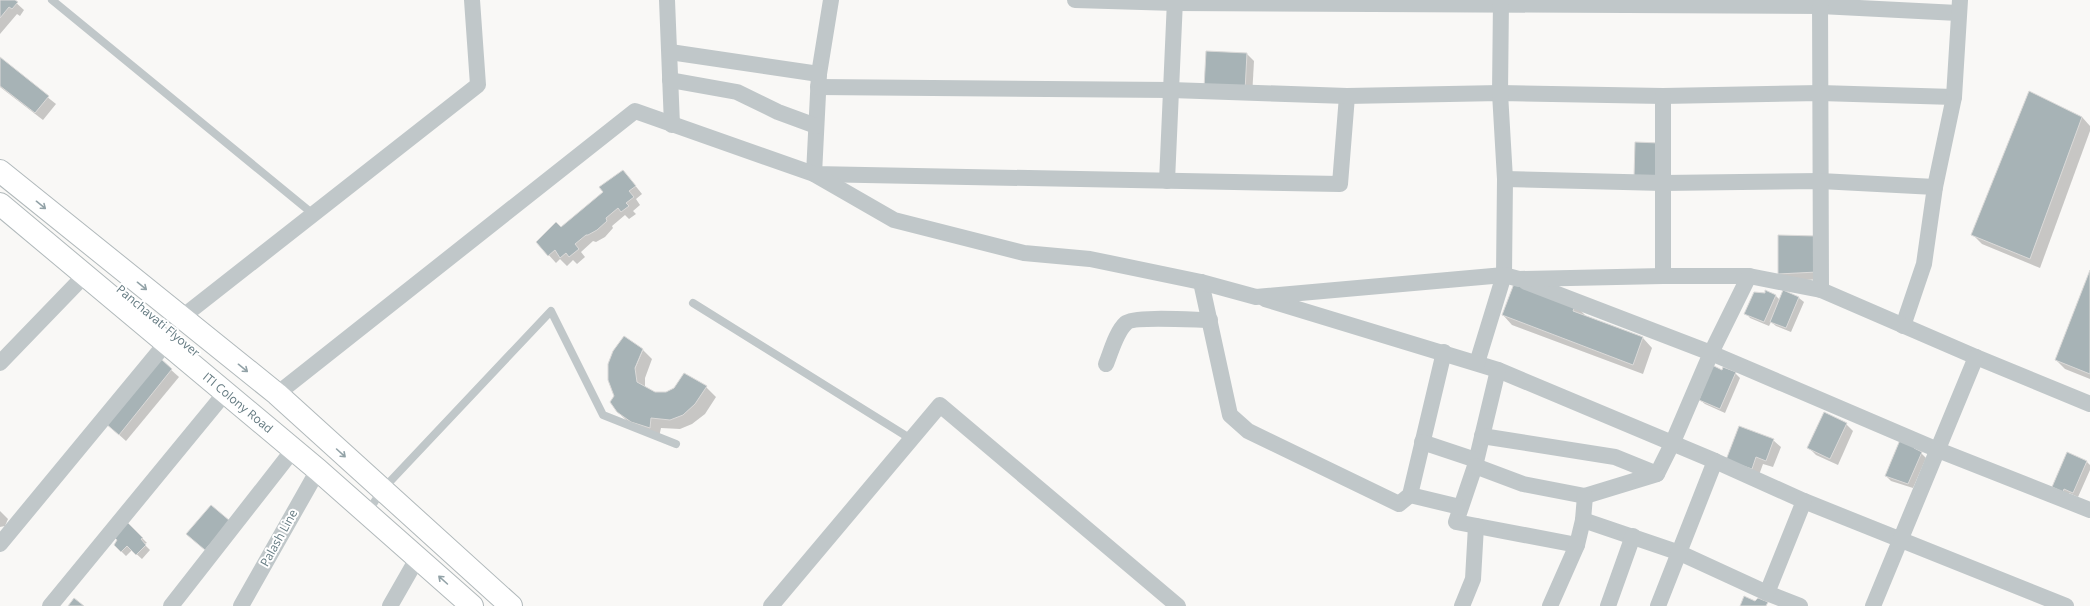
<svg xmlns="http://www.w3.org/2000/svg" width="2090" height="606" font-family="'Open Sans',sans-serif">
<rect width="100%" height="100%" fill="#f9f8f6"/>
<g fill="#0003">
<polygon points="0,0 13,0 24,10 20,16 17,14 0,34"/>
<polygon points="1247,54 1254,61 1252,97 1228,96"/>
<polygon points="0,59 56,104 43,120 0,87"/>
<polygon points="2030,92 2082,117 2090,126 2090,131 2040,268 1982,244 1972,234"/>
<polygon points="630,179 642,194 636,199 640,205 633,211 636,214 629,219 625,215 612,226 613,228 605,237 596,242 593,241 581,252 585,257 577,264 573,260 567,266 560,259 556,263 537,242 561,228"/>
<polygon points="1779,236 1824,279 1786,281 1779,273"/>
<polygon points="2090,273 2090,379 2065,369 2056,360"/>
<polygon points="1784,291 1799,298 1804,302 1791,332 1776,326 1771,322 1769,326 1750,318 1746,313 1766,295 1766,292 1776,296 1780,300"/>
<polygon points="1575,305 1585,315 1584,316 1643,338 1652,348 1643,374 1512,325 1503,315"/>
<polygon points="643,350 652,359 645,378 645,387 655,393 667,393 706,387 716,397 705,414 692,424 680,429 661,428 659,437 627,421 617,411"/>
<polygon points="160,360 179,377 126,441 106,423"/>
<polygon points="1723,371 1735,373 1740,378 1725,413 1705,404 1700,400"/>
<polygon points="1846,424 1853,431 1838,465 1816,455 1809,448"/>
<polygon points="1773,440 1781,447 1773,467 1763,464 1759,475 1735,467"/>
<polygon points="1921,453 1926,458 1913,488 1891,481 1886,476"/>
<polygon points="2087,462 2090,465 2090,470 2078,497 2069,493 2068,496 2058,491"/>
<polygon points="0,511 8,519 5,526 0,527"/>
<polygon points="128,524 147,543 144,544 150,550 142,559 132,550 126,556 115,545"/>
</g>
<g fill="#a7b3b6" stroke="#dbdad9">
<polygon points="0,0 15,0 18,2 12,9 9,7 0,18"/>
<polygon points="1206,51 1247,53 1245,91 1204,88"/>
<polygon points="0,57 49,96 35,113 0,86"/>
<polygon points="2029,91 2082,117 2030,259 1971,235"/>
<polygon points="1635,142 1659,143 1658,178 1634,177"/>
<polygon points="623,170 636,186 629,191 634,197 626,203 629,206 621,212 618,208 606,218 607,221 597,230 588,235 586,235 575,244 579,249 569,257 566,253 560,258 555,250 548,256 536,242 556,222 561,227 603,192 599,187"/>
<polygon points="1778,235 1817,236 1817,272 1778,274"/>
<polygon points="2090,270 2090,374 2055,360"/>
<polygon points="1515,281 1576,304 1573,311 1643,337 1633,365 1502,315"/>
<polygon points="1765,290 1776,295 1764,322 1744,314 1754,292 1765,293"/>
<polygon points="1783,290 1799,297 1786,328 1770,322"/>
<polygon points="624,336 643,349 635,368 637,382 655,392 666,392 674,388 684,373 707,386 695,404 683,415 670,420 651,418 650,428 631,422 617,412 610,402 614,396 608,380 608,364 613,351"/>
<polygon points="160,358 172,369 119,435 105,423"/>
<polygon points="1712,365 1722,370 1723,367 1736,372 1720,409 1699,400"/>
<polygon points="1824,412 1847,423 1830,459 1807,448"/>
<polygon points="1739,426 1774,439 1766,461 1756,457 1752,469 1726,460"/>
<polygon points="1900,440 1914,445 1914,448 1922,452 1908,484 1885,476"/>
<polygon points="2067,452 2087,461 2073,493 2064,489 2063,492 2052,487"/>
<polygon points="211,505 230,521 205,550 186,534"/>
<polygon points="128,523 143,538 141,539 146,545 136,555 127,546 121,552 114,545 117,540 114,537"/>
<polygon points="1744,596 1755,601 1758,598 1768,602 1766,606 1740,606"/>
<polygon points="74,598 84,606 68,606"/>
</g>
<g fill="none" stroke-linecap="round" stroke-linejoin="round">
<g stroke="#b1b9bb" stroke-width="24">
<g id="primary">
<polyline points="0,171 277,394 511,606"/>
<path id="s1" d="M0,204L318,470L472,606"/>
</g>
</g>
<g stroke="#c0c7c9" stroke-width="8">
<polyline points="52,0 313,214"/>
<polyline points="693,303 911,439"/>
<polyline points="368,512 382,490 551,311 603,415 676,444"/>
</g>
<g stroke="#c0c7c9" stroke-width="16">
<polyline points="667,0 672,125"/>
<polyline points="831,0 819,74 814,174 1340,184 1347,96"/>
<polyline points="1075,0 1175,3 1820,6 1958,13"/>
<polyline points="1820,0 1821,290"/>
<polyline points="670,52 819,74"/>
<polyline points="670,80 737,92 778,112 816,126"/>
<polyline points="818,87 1171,90 1347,96 1500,93 1663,96 1820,93 1954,97"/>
<polyline points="1505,179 1663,183 1820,181 1935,187"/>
<polyline points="1167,181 1175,0"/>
<polyline points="1663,276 1663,96"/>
<polyline points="1201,282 1230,415 1248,431 1399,504 1410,495 1444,352"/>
<polyline points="1526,282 1711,353 1938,450 2090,510"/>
<polyline points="1265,299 1498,370 1715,461 1804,501 2066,606"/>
<polyline points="181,318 478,85 472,0"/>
<polyline points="1903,326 1924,264 1935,187 1954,97 1960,0"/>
<polyline points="0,363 85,275"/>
<polyline points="1477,363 1504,275 1505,179 1500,93 1501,0"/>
<path d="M1106,364C1111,352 1116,332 1126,323C1134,316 1196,320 1210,320"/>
<polyline points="1498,370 1475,466 1456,522 1577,545"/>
<polyline points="277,394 635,111 814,174 894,220 1024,253 1090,259 1201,282 1256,297 1504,275 1519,279 1663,276 1749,276 1821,290 1976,357 2090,404"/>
<polyline points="1482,436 1615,457 1657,474"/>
<polyline points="1422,442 1476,460"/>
<polyline points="1475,466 1523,484 1585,496 1657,474 1672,444 1711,353 1749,276"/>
<polyline points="1410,495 1460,507"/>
<polyline points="1583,520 1680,553 1767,593 1800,606"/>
<polyline points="0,544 166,343"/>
<polyline points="1767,593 1804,501"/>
<polyline points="50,606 225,393"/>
<polyline points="171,606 293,450"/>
<polyline points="241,606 318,470"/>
<polyline points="390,606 418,557"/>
<polyline points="771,606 940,405 1178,606"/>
<polyline points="1462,606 1473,579 1476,526"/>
<polyline points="1550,606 1577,545 1583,520 1585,496"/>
<polyline points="1608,606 1633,536"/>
<polyline points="1658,606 1715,461"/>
<polyline points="1873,606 1976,357"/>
</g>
<use href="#primary" stroke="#fff" stroke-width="22"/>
</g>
<defs><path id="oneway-shaft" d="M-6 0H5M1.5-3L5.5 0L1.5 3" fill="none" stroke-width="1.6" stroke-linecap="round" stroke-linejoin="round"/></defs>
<g stroke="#92a2a7">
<use href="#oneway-shaft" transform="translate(41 205) rotate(39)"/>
<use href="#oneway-shaft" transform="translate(142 286) rotate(39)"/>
<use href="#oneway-shaft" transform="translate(243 368) rotate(39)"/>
<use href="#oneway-shaft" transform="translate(341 453) rotate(42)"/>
<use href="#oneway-shaft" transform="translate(443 580) rotate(-138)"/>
</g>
<g text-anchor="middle" stroke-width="4" stroke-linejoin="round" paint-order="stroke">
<g font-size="12" fill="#647a81" stroke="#fff">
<text transform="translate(158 321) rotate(40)" y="4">Panchavati Flyover</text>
<text dy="4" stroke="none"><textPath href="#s1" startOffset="310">ITI Colony Road</textPath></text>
<text transform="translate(279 538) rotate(-61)" y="4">Palash Line</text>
</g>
</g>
</svg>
